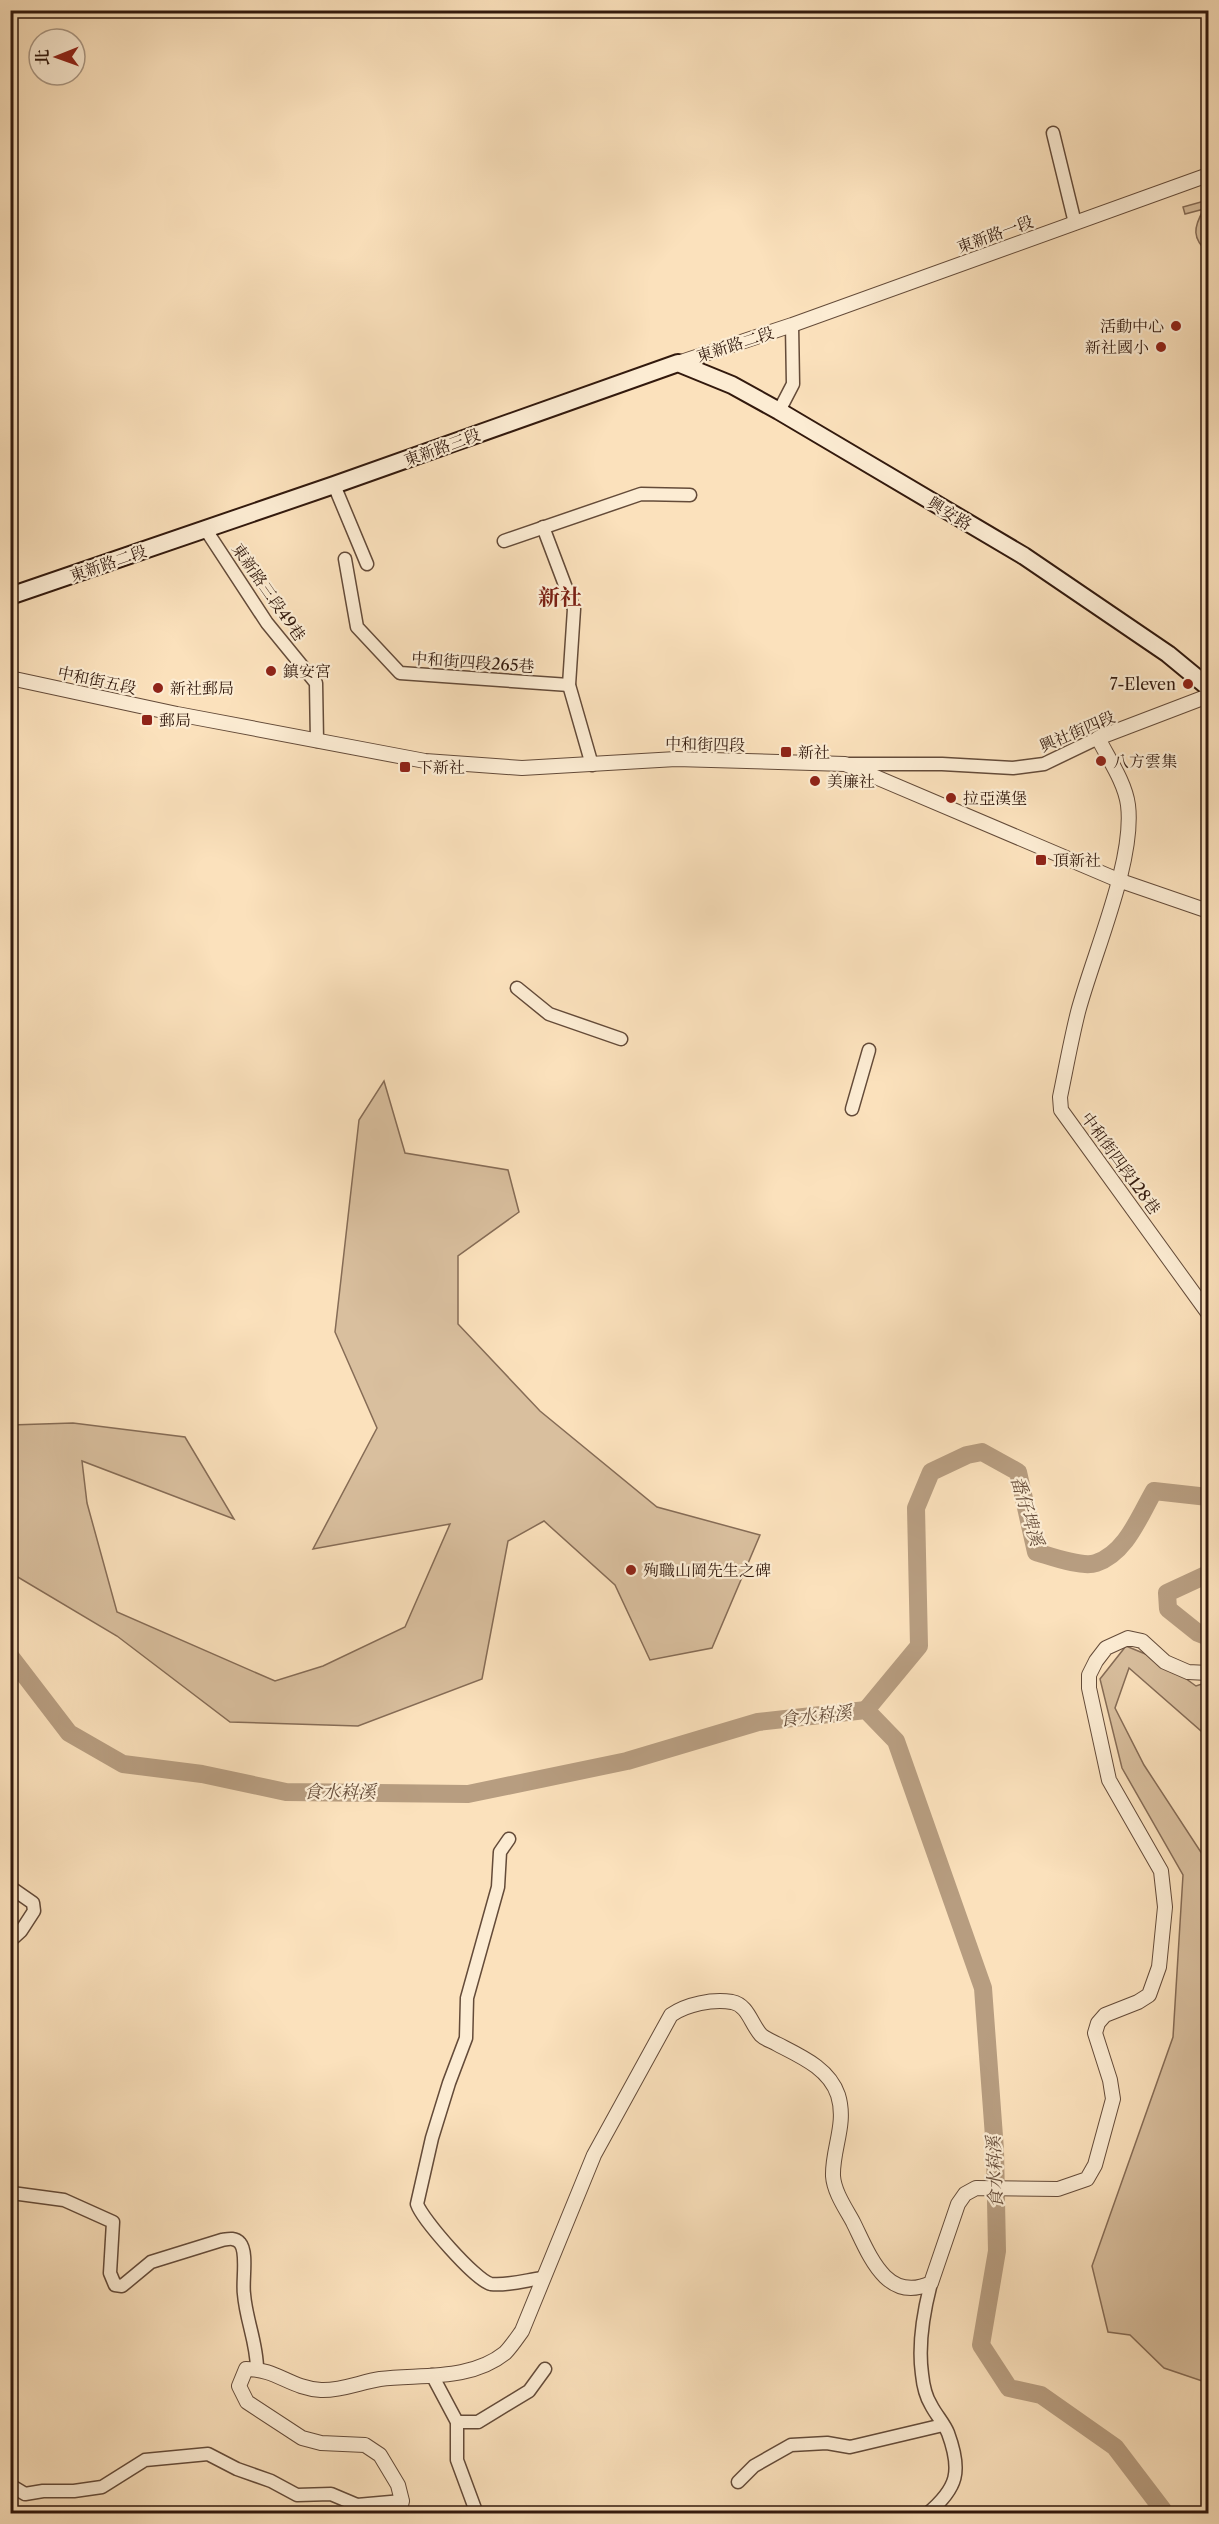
<svg xmlns="http://www.w3.org/2000/svg" width="1219" height="2524" font-family="'Libre Caslon Text','Noto Serif TC',serif">
<rect width="100%" height="100%" fill="#fbe1bc"/>
<filter id="stains"><feTurbulence type="fractalNoise" baseFrequency=".00333" numOctaves="4"/><feColorMatrix values="0 0 0 0 .2 0 0 0 0 .09 0 0 0 0 .02 0 0 0 .5 -.17"/></filter>
<radialGradient id="worn" r=".72"><stop offset=".6" stop-color="#630" stop-opacity="0"/><stop offset="1" stop-color="#630" stop-opacity=".3"/></radialGradient>
<g fill="#d9bf9e" stroke="#866c56" stroke-width="1.5">
<path d="M1208,200V253C1192,238 1193,228 1204,209L1185,214L1183,207Z"/>
<polygon points="384,1081 405,1153 508,1170 519,1212 458,1256 458,1324 540,1411 657,1507 760,1535 712,1648 650,1660 615,1585 544,1521 508,1541 482,1679 358,1726 230,1722 117,1636 11,1573 11,1425 73,1423 185,1437 234,1519 82,1461 87,1503 117,1612 275,1681 323,1666 405,1627 450,1524 313,1549 377,1428 335,1332 359,1120"/>
<polygon points="1126,1646 1160,1660 1196,1686 1208,1682 1208,1737 1129,1668 1115,1708 1144,1765 1208,1863 1208,2383 1164,2368 1130,2335 1108,2332 1092,2266 1173,2037 1183,1875 1122,1768 1100,1679"/>
</g>
<g fill="none" stroke-linecap="round" stroke-linejoin="round">
<g stroke="#b79d80" stroke-width="18">
<polyline points="1208,1574 1167,1593 1168,1609 1198,1633 1208,1637"/>
<polyline points="10,1656 69,1733 123,1764 202,1774 286,1792 468,1794 627,1761 758,1722 866,1710 896,1741 983,1988 995,2150 997,2251 981,2345 1009,2388 1041,2395 1115,2447 1166,2514"/>
<path d="M866,1710L919,1646L916,1508L931,1472L967,1455L982,1452L1018,1472L1036,1552C1050,1556 1082,1568 1096,1563C1126,1553 1139,1517 1154,1491L1208,1497"/>
</g>
<g stroke="#644b39" stroke-width="15">
<g id="minor">
<polyline points="1053,133 1075,223"/>
<polyline points="779,411 793,384 792,325"/>
<polyline points="334,485 367,564"/>
<polyline points="543,527 574,609 569,685 592,765"/>
<polyline points="206,530 267,623 316,683 317,741"/>
<polyline points="504,541 641,494 690,495"/>
<polyline points="345,559 357,627 400,673 569,685"/>
<polyline points="849,764 942,764 1013,768 1044,764 1098,738"/>
<polyline points="517,988 549,1014 621,1039"/>
<polyline points="852,1109 869,1050"/>
<path d="M509,1839L500,1852L498,1887L467,1998L466,2038L449,2083L432,2138L417,2204C422,2219 476,2281 491,2284C507,2286 527,2280 542,2278"/>
<polyline points="10,1887 33,1903 34,1911 21,1931 10,1941"/>
<path d="M10,2190L12,2193L64,2200L113,2222L110,2273L115,2285L122,2286L151,2262L222,2240C228,2239 235,2237 240,2243C248,2252 242,2282 244,2294C246,2320 257,2343 257,2369"/>
<polyline points="432,2375 457,2422 457,2460 477,2514"/>
<polyline points="457,2422 478,2422 529,2391 545,2369"/>
<polyline points="738,2482 754,2466 791,2445 827,2443 850,2447 943,2425"/>
<polyline points="10,2485 25,2494 43,2491 74,2491 102,2487 145,2460 208,2454 237,2469 271,2481 297,2495 331,2494 357,2505 402,2501"/>
<path d="M927,2514C958,2488 962,2471 948,2433C944,2423 936,2415 931,2405C926,2397 923,2384 922,2374C918,2346 924,2310 931,2283"/>
</g>
</g>
<g stroke="#644b39" stroke-width="16">
<g id="tertiary">
<polyline points="678,363 792,325 1208,175"/>
<polyline points="10,678 177,714 425,761 522,768 676,759 845,764 1118,880 1208,911"/>
<path d="M1208,696L1098,738C1108,758 1125,782 1128,805C1135,861 1093,955 1078,1012C1071,1040 1066,1068 1060,1097L1061,1110L1208,1313"/>
<path d="M399,2514L402,2501L398,2485L380,2455L365,2445L321,2443L302,2438L247,2402L239,2386L246,2369C277,2369 290,2388 321,2390C340,2391 361,2382 380,2379C421,2374 470,2381 505,2353C511,2347 517,2338 522,2331L594,2155L671,2015C687,2004 712,1999 732,2002C748,2005 751,2024 761,2035C765,2039 772,2041 777,2044C800,2056 829,2068 838,2095C847,2124 832,2149 833,2176C834,2192 846,2209 853,2222C869,2254 886,2304 931,2283L958,2204L965,2194L976,2188L1058,2189L1087,2179L1095,2165L1113,2099L1110,2080L1095,2033L1098,2023L1105,2015L1138,2002L1149,1995L1159,1967L1165,1907L1161,1871L1109,1780L1089,1688V1675L1096,1661L1106,1648L1128,1638L1142,1641L1165,1662L1188,1672L1208,1673"/>
</g>
</g>
<g stroke="#32190d" stroke-width="20">
<polyline id="secondary" points="10,596 334,485 678,363 732,385 779,411 1024,556 1168,654 1208,687"/>
</g>
<use href="#minor" stroke="#fcecd3" stroke-width="12"/>
<use href="#tertiary" stroke="#fcecd3" stroke-width="14"/>
<use href="#secondary" stroke="#fcecd3" stroke-width="16"/>
</g>
<g fill="#8f2418" stroke="#fcecd3" stroke-width="2">
<circle cx="1176" cy="326" r="6"/>
<circle cx="1161" cy="347" r="6"/>
<circle cx="271" cy="671" r="6"/>
<circle cx="1188" cy="684" r="6"/>
<circle cx="158" cy="688" r="6"/>
<rect x="141" y="714" width="12" height="12" rx="3"/>
<rect x="780" y="746" width="12" height="12" rx="3"/>
<circle cx="1101" cy="761" r="6"/>
<rect x="399" y="761" width="12" height="12" rx="3"/>
<circle cx="815" cy="781" r="6"/>
<circle cx="951" cy="798" r="6"/>
<rect x="1035" y="854" width="12" height="12" rx="3"/>
<circle cx="631" cy="1570" r="6"/>
</g>
<g text-anchor="middle" stroke-width="4.5" stroke-linejoin="round" paint-order="stroke">
<g font-size="16" fill="#32190d" stroke="#fcecd3">
<text transform="translate(995 234) rotate(-20)" y="6">東新路一段</text>
<text transform="translate(735 344) rotate(-18)" y="6">東新路二段</text>
<text transform="translate(442 447) rotate(-20)" y="6">東新路三段</text>
<text transform="translate(950 513) rotate(31)" y="6">興安路</text>
<text transform="translate(108 563) rotate(-19)" y="6">東新路二段</text>
<text transform="translate(269 592) rotate(55)" y="6">東新路三段49巷</text>
<text transform="translate(473 662) rotate(4)" y="6">中和街四段265巷</text>
<text transform="translate(97 680) rotate(12)" y="6">中和街五段</text>
<text transform="translate(1077 731) rotate(-23)" y="6">興社街四段</text>
<text transform="translate(705 744) rotate(1)" y="6">中和街四段</text>
<text transform="translate(1121 1163) rotate(54)" y="6">中和街四段128巷</text>
</g>
<g font-size="16" fill="#32190d" stroke="#fcecd3" text-anchor="start">
<text x="1164" y="332" text-anchor="end">活動中心</text>
<text x="1149" y="353" text-anchor="end">新社國小</text>
<text x="283" y="677">鎮安宮</text>
<text x="1176" y="690" text-anchor="end">7-Eleven</text>
<text x="170" y="694">新社郵局</text>
<text x="159" y="726">郵局</text>
<text x="798" y="758">新社</text>
<text x="1113" y="767">八方雲集</text>
<text x="417" y="773">下新社</text>
<text x="827" y="787">美廉社</text>
<text x="963" y="804">拉亞漢堡</text>
<text x="1053" y="866">頂新社</text>
<text x="643" y="1576">殉職山岡先生之碑</text>
</g>
<g font-size="18" font-style="italic" fill="#674e3b" stroke="#fcecd3">
<text transform="translate(1027 1511) rotate(73)" y="6">番仔埤溪</text>
<text transform="translate(816 1716) rotate(-6)" y="6">食水嵙溪</text>
<text x="340" y="1798">食水嵙溪</text>
<text transform="translate(995 2172) rotate(-92)" y="6">食水嵙溪</text>
</g>
<g font-size="22" font-weight="bold" fill="#7a1f14" stroke="#fcecd3">
<text x="560" y="605">新社</text>
</g>
</g>
<rect width="1219" height="2524" fill="none" stroke="#fbe1bc" stroke-width="36"/>
<rect x="12" y="12" width="1195" height="2500" fill="none" stroke="#32190d" stroke-width="3"/>
<rect x="18" y="18" width="1183" height="2488" fill="none" stroke="#32190d" stroke-width="1.5"/>
<g transform="translate(57 57) rotate(269)"><circle r="28" fill="#fcecd3" stroke="#ab9884" stroke-width="1.5"/>
<path d="M0-4.5L10 22L0 15L-10 22Z" fill="#8f2418"/>
<text y="-9" font-size="16" font-weight="bold" text-anchor="middle" fill="#32190d">北</text>
</g>
<rect width="100%" height="100%" filter="url(#stains)"/>
<rect width="100%" height="100%" fill="url(#worn)"/>
</svg>
